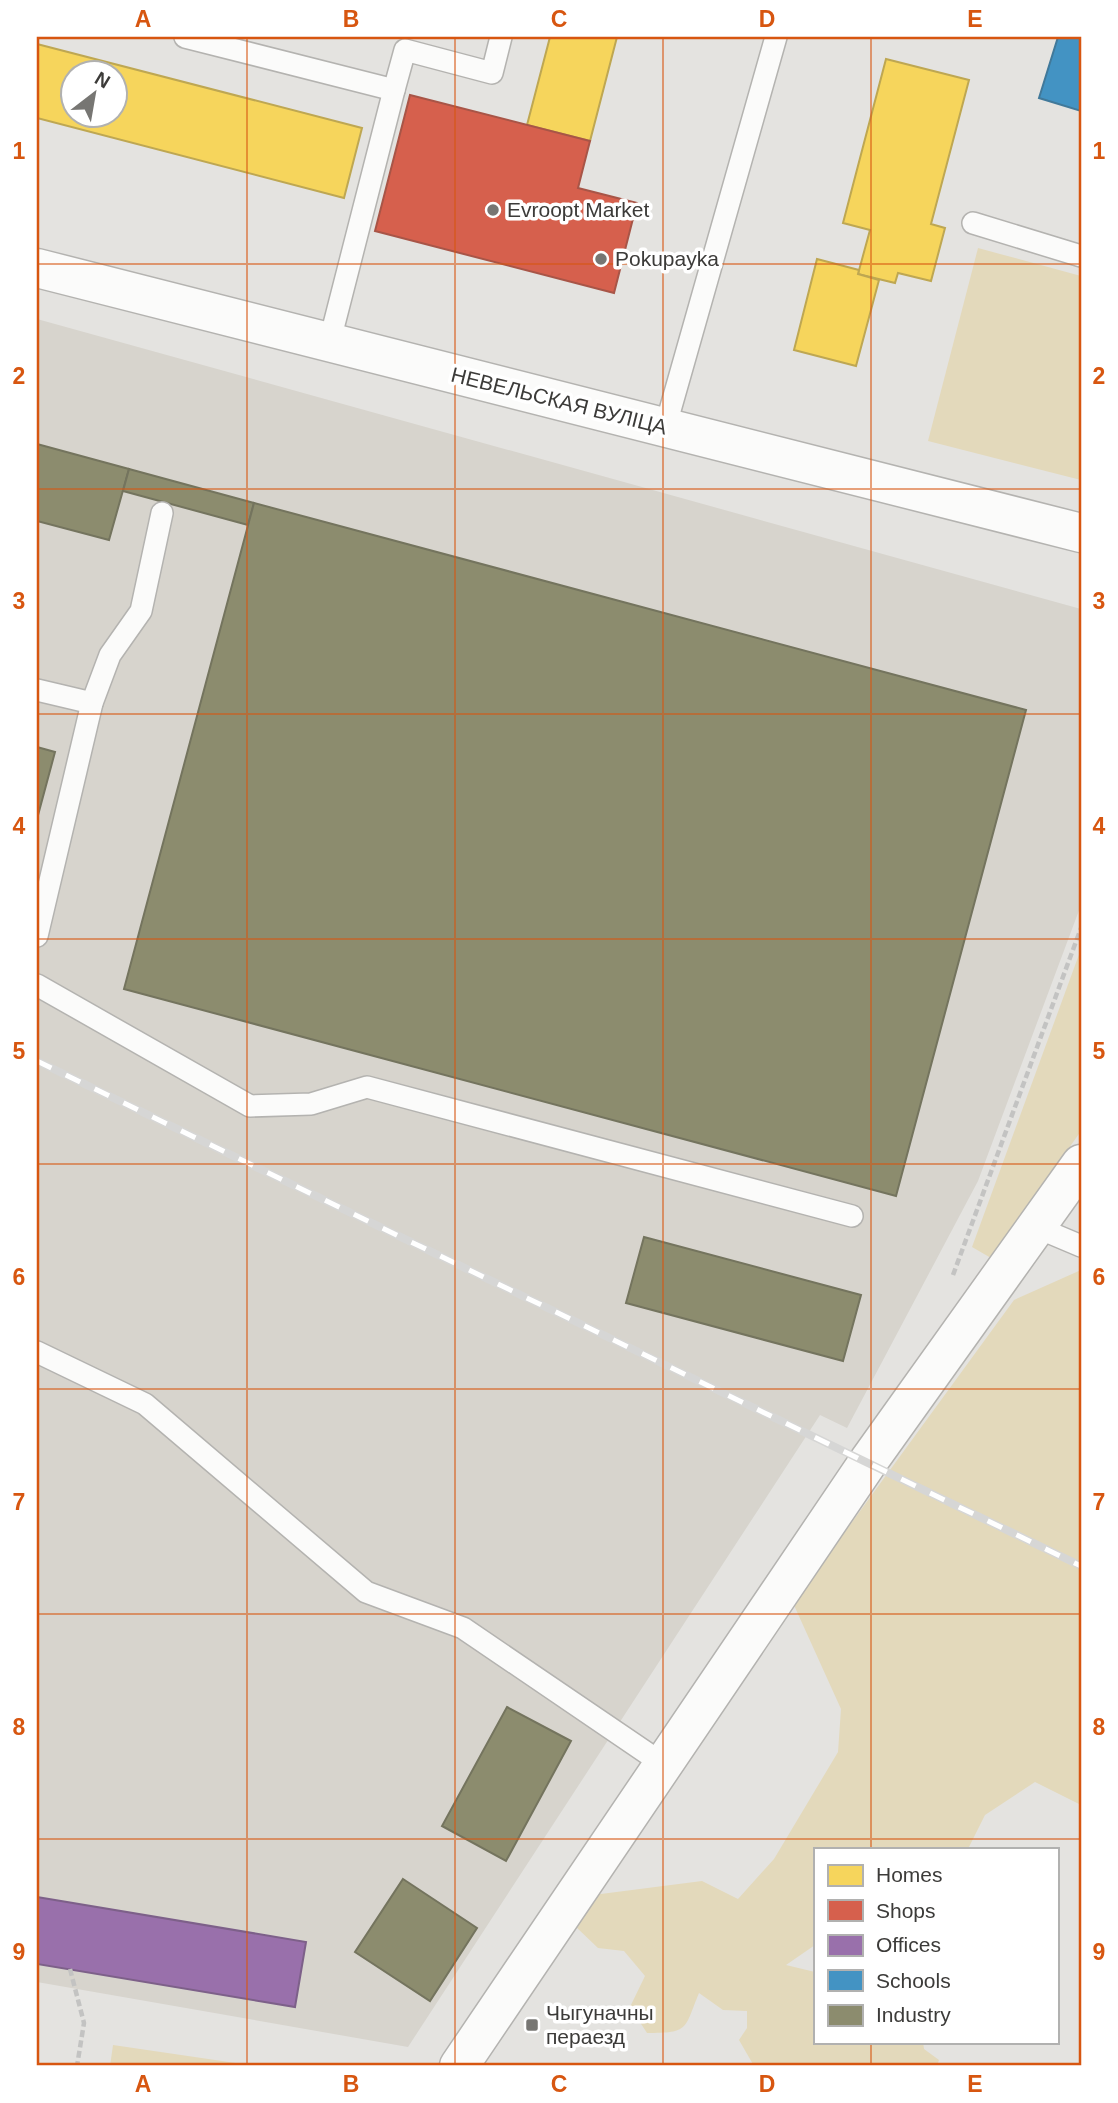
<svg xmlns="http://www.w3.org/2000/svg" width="1118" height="2103" font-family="Arial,sans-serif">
<rect width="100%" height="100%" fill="#e4e3e0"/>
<polygon fill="#d7d4cd" points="37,319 1081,609 1081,905 978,1181 847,1428 820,1415 408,2047 37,1982"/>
<g fill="#e3d9bb">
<polygon points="978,248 1081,276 1081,480 928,441"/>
<polygon points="1081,949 1081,1131 991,1258 972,1247"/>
<path d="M1081,1270V1805L1035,1782L985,1815L968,1849H815V1945L786,1965L815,1972V2042H923L924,2049L939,2060L937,2066H845L840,2063L835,2066H754L739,2040L747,2028V2011L723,2010L699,1993C684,2029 690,2033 647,2033L630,2007L645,1976L624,1951L598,1948L575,1926L593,1895L702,1881L738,1899L774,1859L838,1752L841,1709L793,1603L1014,1300Z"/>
<polygon points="113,2045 256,2066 110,2066"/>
</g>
<g fill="#f6d55c" stroke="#bea752" stroke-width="2" fill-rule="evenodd">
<polygon points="550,37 617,37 590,141 527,125"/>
<path d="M37,44L362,128L344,198L37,118ZM74,74H116V116H74Z"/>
<polygon points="886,59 969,80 931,224 945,228 931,281 898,273 895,283 858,274 870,230 843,223"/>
<polygon points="817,259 859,270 858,274 879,280 856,366 794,350"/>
</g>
<polygon fill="#d6604d" stroke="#a85547" stroke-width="2" points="410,95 590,141 578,188 637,203 614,293 375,231"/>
<polygon fill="#9970ab" stroke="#7d6089" stroke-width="2" points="37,1897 306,1942 295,2007 37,1964"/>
<polygon fill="#4393c3" stroke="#41799a" stroke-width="2" points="1058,37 1081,37 1081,111 1039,98"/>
<g fill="#8c8c6e" stroke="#74745e" stroke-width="2">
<polygon points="37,444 129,469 109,540 37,521"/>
<polygon points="129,469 254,503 248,525 123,491"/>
<polygon points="254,503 1026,710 896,1196 124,989"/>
<polygon points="37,747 55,752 37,819"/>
<polygon points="644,1237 861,1295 843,1361 626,1303"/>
<polygon points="507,1707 571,1741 506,1861 442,1826"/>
<polygon points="403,1879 477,1928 430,2001 355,1952"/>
</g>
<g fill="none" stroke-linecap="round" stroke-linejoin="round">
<g stroke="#b4b3b0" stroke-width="24">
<g id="lane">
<polyline points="185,37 394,90 405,50 492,73 501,37"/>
<polyline points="973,223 1081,256"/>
<polyline points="329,344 394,90"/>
<polyline points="665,428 776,37"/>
<polyline points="37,690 92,703"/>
<polyline points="37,936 92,703 110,655 141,611 162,513"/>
<polyline points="37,985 250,1106 311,1104 367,1087 852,1216"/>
<polyline points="1036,1227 1081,1246"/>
<polyline points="37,1352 145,1404 366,1592 463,1628 663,1764"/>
</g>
</g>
<g stroke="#b4b3b0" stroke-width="41">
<g id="secondary">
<polyline points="37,268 1081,533"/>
<polyline points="459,2066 868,1462 1081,1164"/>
</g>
</g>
<g stroke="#c3c3c2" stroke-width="4.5" stroke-dasharray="7 3.5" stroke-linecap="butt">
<polyline points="953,1275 1081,928"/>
<polyline points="70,1969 84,2023 77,2066"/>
</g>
<use href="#lane" stroke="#fbfbfa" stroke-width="21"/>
<use href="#secondary" stroke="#fbfbfa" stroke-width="38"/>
<g stroke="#d6d6d5" stroke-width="8">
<polyline id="rail" points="37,1061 1081,1566"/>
</g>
<use href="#rail" stroke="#fff" stroke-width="5" stroke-dasharray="16" stroke-linecap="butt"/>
</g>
<path fill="none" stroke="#d75610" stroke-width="2" stroke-opacity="0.55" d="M247,37V2066M455,37V2066M663,37V2066M871,37V1849M37,264H1081M37,489H1081M37,714H1081M37,939H1081M37,1164H1081M37,1389H1081M37,1614H1081M37,1839H1081M871,2042V2066"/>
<g fill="#777673" stroke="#fff" stroke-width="2.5">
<circle cx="493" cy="210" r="7"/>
<circle cx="601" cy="259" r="7"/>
<rect x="525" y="2018" width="14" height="14" rx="3.5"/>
</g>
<g text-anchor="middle" stroke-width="7" stroke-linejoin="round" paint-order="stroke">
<g font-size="21" fill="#3c3b39" stroke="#fff" text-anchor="start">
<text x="507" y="217">Evroopt Market</text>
<text x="615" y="266">Pokupayka</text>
<text x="546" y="2020">Чыгуначны<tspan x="546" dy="24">пераезд</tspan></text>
</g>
<g font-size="21" fill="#3c3b39" stroke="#fff">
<text transform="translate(559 401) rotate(14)" y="7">НЕВЕЛЬСКАЯ ВУЛІЦА</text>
</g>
</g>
<rect width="1118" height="2103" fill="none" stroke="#ffffff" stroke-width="77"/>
<rect x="814" y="1848" width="245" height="196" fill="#ffffff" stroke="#b1b1b0" stroke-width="2"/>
<rect x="828" y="1865" width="35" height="21" fill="#f6d55c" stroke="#b1b1b0" stroke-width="2"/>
<text x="876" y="1882" font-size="21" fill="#3c3b39">Homes</text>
<rect x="828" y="1900" width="35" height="21" fill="#d6604d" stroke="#b1b1b0" stroke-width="2"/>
<text x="876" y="1918" font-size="21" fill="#3c3b39">Shops</text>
<rect x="828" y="1935" width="35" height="21" fill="#9970ab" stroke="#b1b1b0" stroke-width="2"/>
<text x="876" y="1952" font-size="21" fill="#3c3b39">Offices</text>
<rect x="828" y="1970" width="35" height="21" fill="#4393c3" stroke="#b1b1b0" stroke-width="2"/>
<text x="876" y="1988" font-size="21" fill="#3c3b39">Schools</text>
<rect x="828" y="2005" width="35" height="21" fill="#8c8c6e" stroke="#b1b1b0" stroke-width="2"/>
<text x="876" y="2022" font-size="21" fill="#3c3b39">Industry</text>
<g transform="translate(94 94) rotate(31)"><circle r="33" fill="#ffffff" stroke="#b1b1b0" stroke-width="2"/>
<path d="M0-5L12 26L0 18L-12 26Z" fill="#777673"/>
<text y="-10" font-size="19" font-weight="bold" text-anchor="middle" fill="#3c3b39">N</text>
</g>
<rect x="38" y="38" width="1042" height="2026" fill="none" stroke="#d75610" stroke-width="2.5"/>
<g font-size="23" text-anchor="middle" font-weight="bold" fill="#d75610">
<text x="143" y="27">A</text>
<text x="351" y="27">B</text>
<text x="559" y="27">C</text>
<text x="767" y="27">D</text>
<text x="975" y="27">E</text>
<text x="19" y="159">1</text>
<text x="1099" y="159">1</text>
<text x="19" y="384">2</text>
<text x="1099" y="384">2</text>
<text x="19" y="609">3</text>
<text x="1099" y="609">3</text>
<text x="19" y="834">4</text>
<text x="1099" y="834">4</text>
<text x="19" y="1059">5</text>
<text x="1099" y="1059">5</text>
<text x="19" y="1285">6</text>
<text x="1099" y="1285">6</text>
<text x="19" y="1510">7</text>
<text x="1099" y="1510">7</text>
<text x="19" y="1735">8</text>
<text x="1099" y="1735">8</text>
<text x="19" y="1960">9</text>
<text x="1099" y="1960">9</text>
<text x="143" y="2092">A</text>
<text x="351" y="2092">B</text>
<text x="559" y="2092">C</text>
<text x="767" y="2092">D</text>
<text x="975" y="2092">E</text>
</g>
</svg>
